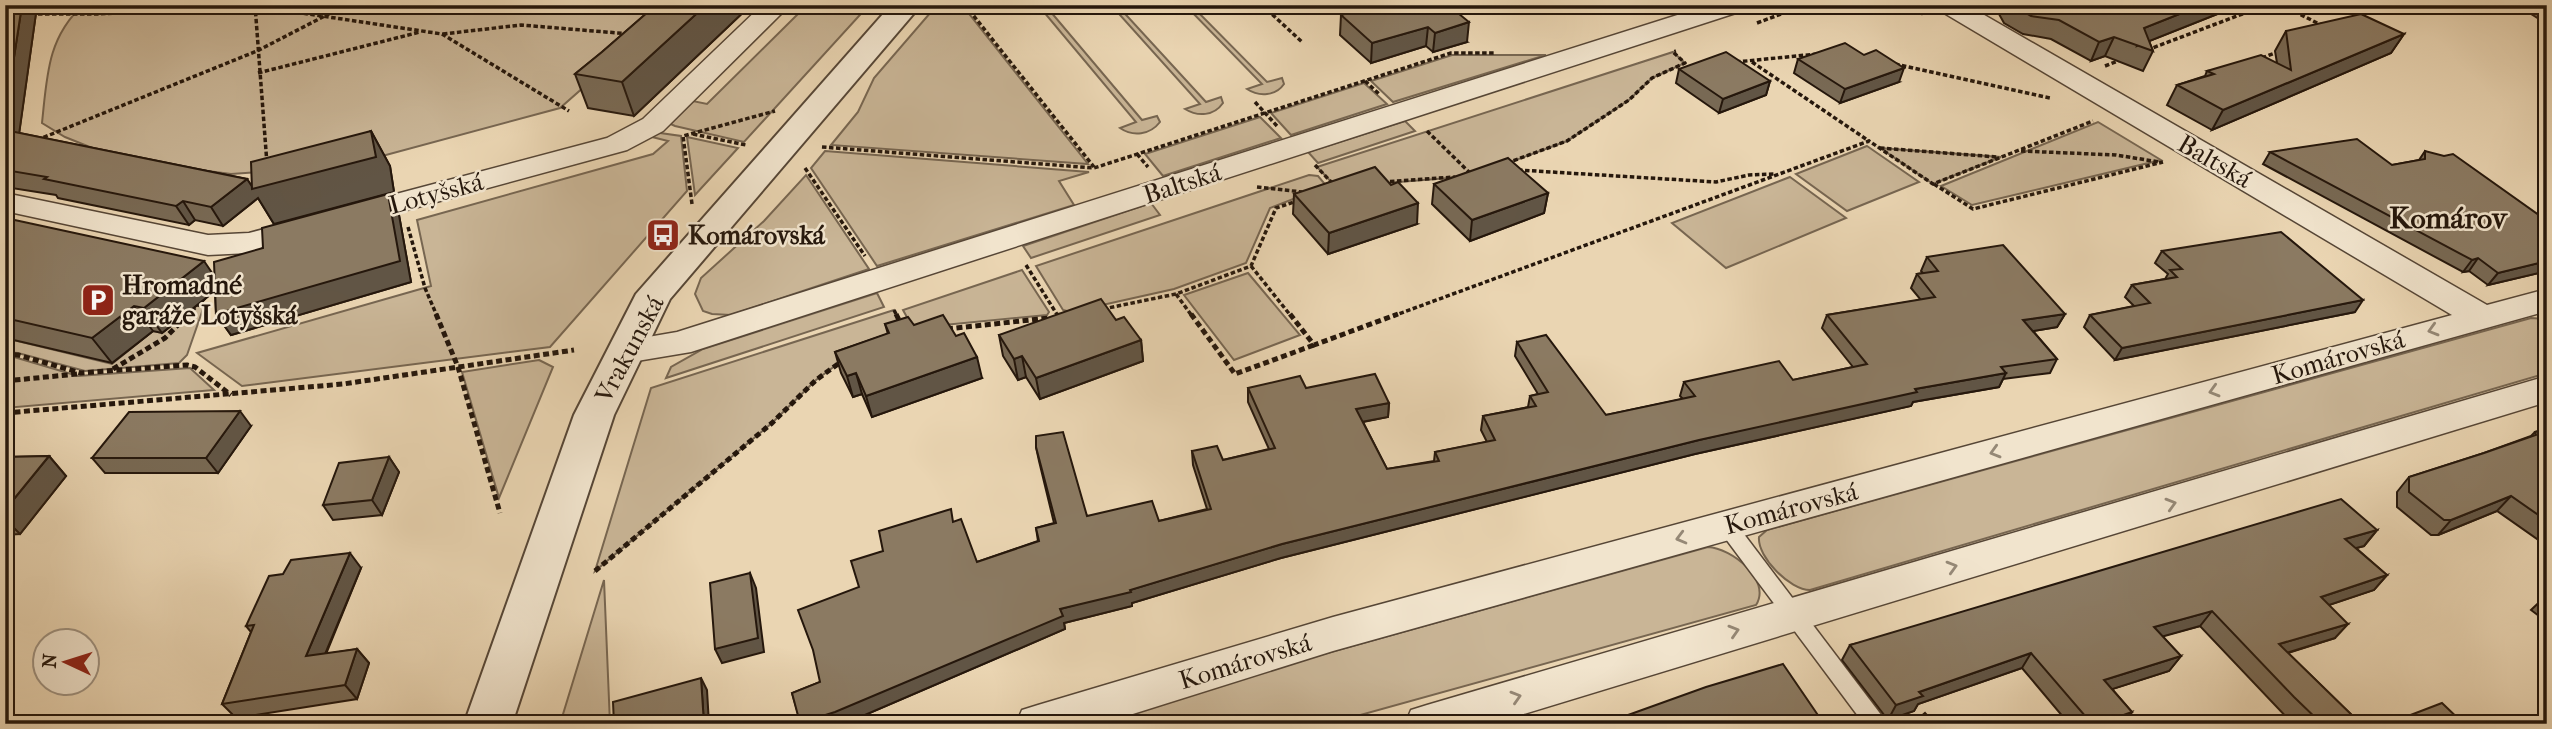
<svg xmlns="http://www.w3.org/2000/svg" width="2552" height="729" font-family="'IM FELL French Canon',serif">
<rect width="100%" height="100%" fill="#ead5b2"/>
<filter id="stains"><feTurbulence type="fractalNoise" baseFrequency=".00286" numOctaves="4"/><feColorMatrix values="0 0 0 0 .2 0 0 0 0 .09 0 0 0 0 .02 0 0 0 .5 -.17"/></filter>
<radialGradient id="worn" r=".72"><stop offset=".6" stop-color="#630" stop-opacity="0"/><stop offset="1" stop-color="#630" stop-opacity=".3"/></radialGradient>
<g fill="#c9b596" stroke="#776651" stroke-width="2">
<path d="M83,5H677L560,108L308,176L305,169L231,174L122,160L65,137L42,123C47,77 47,38 83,5Z"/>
<polygon points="807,5 869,5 744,142 675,126 666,122 688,100 707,104"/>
<polygon points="937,5 962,5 1088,164 831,145 858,112 874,78"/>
<path d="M1038,5H1045L1142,120L1157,116L1160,122C1150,135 1133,137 1120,128L1136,122Z"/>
<path d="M1111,5H1117L1206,102L1221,97L1223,103C1214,116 1198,117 1185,109L1200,104Z"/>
<path d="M1185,5H1191L1267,82L1282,78L1284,84C1276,96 1259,97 1247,89L1262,84Z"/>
<polygon points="1673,52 1685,63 1652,78 1629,100 1567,141 1497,167 1449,178 1336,187 1317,167"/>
<polygon points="1452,55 1546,55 1393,102 1371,81"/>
<polygon points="1364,83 1387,104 1291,135 1271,113"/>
<polygon points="1260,117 1281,138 1163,176 1145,154"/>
<polygon points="1405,121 1415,131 1318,163 1308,152"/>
<polygon points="2098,122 2161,160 1972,205 1941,186"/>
<polygon points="653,132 681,136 687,191 550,347 242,386 197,353 431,286 417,220 653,154 668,141 648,136"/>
<polygon points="687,137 738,148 695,195"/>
<polygon points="1867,146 1919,182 1847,211 1796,174"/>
<polygon points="1880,148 2001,157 1933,184"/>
<polygon points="825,151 1089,172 1059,181 1074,205 877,266 811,168"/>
<polygon points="806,175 869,269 731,315 712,314 703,311 695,294 701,278 764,221"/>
<polygon points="1309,175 1318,176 1324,183 1324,187 1270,208 1246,263 1174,289 1071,312 1063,310 1036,266"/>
<polygon points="1790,177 1846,218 1726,268 1672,223"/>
<polygon points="1151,203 1160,215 1031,258 1023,246"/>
<polygon points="1022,270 1049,312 1047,315 913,328 903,310"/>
<polygon points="1248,273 1300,335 1234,360 1184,295"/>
<polygon points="877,293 884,307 666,378 671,367 703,349"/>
<polygon points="198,305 204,306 187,355 179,363 85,371 18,353 5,352 5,338 112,364 153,331 162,333 180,319 184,312 188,312"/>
<polygon points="894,310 906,333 843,360 816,380 772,423 595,571 651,388"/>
<path d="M2531,318L2547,319V373L1810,590C1790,590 1757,557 1759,537L1767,530Z"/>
<polygon points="14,357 78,376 190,368 214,390 5,408 5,365"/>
<polygon points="539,360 553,367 499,498 462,372"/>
<path d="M1708,547C1731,548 1772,580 1756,605L1328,724H1086L1198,689Z"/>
<polygon points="604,580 610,724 560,724"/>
</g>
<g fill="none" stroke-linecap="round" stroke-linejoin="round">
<g stroke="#564636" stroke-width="3">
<polygon id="service" points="1727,518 1734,521 1888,724 1864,724 1720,531 1717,526 1720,521"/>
</g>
<g stroke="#564636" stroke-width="3">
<g id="minor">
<polygon points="762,5 790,5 663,131 627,150 249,253 208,255 5,211 5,193 208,235 249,233 607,138 643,119"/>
<polygon points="1709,5 1749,5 1745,10 691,352 625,363 613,359 608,351 613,343 677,332"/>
<polygon points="1935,5 1967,5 2487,305 2547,289 2547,311 1333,651 1101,724 1016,724 1022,710 1038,705 1333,617 2452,315 1939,10"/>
<polygon points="2547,376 2547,402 1491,724 1405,724 1411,710 1427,705"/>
</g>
</g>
<g stroke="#564636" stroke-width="4">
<polygon id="tertiary" points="891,5 921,5 670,299 614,415 512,724 464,724 574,415 636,294"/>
</g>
<g stroke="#25170c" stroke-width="3.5" stroke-dasharray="4.5 2.5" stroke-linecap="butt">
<polyline points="255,5 267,164"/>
<polyline points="965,5 1094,167"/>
<polyline points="1262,5 1302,42"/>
<polyline points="1908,5 1923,14"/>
<polyline points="2282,5 2323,26"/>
<polyline points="255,6 442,34 569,111"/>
<polyline points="31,14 97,14 256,6"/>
<polyline points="1757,23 1805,5"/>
<polyline points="443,34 521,25 630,34"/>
<polyline points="2147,50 2266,5"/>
<polyline points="2262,58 2280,51"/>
<polyline points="1736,62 1817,54"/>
<polyline points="1752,62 1869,141"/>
<polyline points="1895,64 2050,98"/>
<polyline points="2105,66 2123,59"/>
<polyline points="258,73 420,32"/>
<polyline points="1365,81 1379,94"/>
<polyline points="1255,102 1277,126"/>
<polyline points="1427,131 1471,174"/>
<polyline points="693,134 746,145"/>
<polyline points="37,140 257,51 346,5"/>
<polyline points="822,147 1094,168 1451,53 1496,53"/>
<polyline points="1880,148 1997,157"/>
<polyline points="2021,151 2116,155 2159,162"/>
<polyline points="1137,154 1148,167"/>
<polyline points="1507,163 1567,141 1629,100 1652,78 1685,63 1673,52 1676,51"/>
<polyline points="1315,165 1333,184"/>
<polyline points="805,168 865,256"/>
<polyline points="1518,170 1716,182 1749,175 1775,174"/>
<polyline points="1383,182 1455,177"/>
<polyline points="1934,184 1973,209 2163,162"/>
<polyline points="1257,187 1302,192"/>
<polyline points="692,204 683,136 775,111"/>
<polyline points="408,227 425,288 437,316"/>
<polyline points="1026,265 1058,316"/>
<polyline points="1251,266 1291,316"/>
<polyline points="1176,294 1192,316"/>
<polyline points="1103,309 1176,294 1251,266 1276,208 1297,201"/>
<polyline points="894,310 897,316"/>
<polyline points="187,316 207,296"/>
<polyline points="1393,316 1869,141 1933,184 2093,121"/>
</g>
<g stroke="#25170c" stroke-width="5" stroke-dasharray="6 3.5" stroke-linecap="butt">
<polyline points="436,314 458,367 500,513"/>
<polyline points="896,314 901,324"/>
<polyline points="1057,314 1059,317"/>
<polyline points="1191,314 1235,374 1314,345"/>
<polyline points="1290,314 1314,345 1398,314"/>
<polyline points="947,329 1049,318"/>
<polyline points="5,354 18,355 81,373 187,365 195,367 231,395"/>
<polyline points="113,369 165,338 189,314"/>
<polyline points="5,381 77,374"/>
<polyline points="5,413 343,384 574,350"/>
<polyline points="595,571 772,423 816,380 842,361"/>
</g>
<use href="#service" fill="#f1e4cd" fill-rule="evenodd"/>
<use href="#minor" fill="#f1e4cd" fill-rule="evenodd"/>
<use href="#tertiary" fill="#f1e4cd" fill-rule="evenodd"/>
</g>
<g fill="#786954" stroke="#25170c" stroke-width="2">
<polygon points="5,5 36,13 19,133 247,179 252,187 371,131 390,166 394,192 274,224 258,198 223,226 195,220 189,225 58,198 56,195 5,187"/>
<polygon points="656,5 751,5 634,116 588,108 575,74 602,52"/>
<polygon points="1376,5 1467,42 1433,52 1426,46 1371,63 1340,35 1341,15"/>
<polygon points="1994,5 2082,5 2091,10 2104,5 2240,5 2149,41 2153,51 2143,71 2105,56 2091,61 2051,39 2023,34 2004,23"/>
<polygon points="2547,5 2547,24 2523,9 2525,5"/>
<polygon points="2286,31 2404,34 2391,53 2212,130 2167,105 2177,85 2205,76 2207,71 2277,63 2275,51"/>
<polygon points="1798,59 1899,82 1840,103 1794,73"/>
<polygon points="1679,69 1770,81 1766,95 1719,113 1676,83"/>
<polygon points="2425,151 2543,218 2547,216 2547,271 2488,285 2469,271 2463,272 2263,164 2270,152 2392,165 2419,160"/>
<polygon points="1434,184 1548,193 1544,213 1470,241 1432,204"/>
<polygon points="388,194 399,215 411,282 231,335 216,314 215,291 162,333 153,331 112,363 5,338 5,222 215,277 263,248"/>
<polygon points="1294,194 1417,224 1328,254 1293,214"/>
<polygon points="2162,251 2355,312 2115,360 2084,327 2090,315 2134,306 2125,297 2132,285 2165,279 2168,274 2155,263"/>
<polygon points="1927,257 2065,314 2057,327 2033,331 2057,359 2050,373 2003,379 1999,387 1913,402 1911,406 1695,454 1281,558 1132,603 1132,606 1064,623 1065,629 844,724 801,724 792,693 820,682 859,587 883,551 954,522 977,562 1038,541 1036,528 1054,523 1039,461 1036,447 1087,516 1159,521 1207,509 1193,465 1192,451 1223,460 1269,449 1248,402 1248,388 1306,388 1389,403 1388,417 1363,422 1387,469 1434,461 1435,452 1487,442 1481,430 1483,416 1528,407 1530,396 1538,394 1515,356 1517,342 1606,415 1683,399 1680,396 1684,382 1793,380 1853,367 1822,328 1827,315 1921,300 1911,288 1917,274 1923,273 1921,271"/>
<polygon points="1116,320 1141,340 1143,361 1040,399 1026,377 1018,380 1003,356 999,335"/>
<polygon points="885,324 914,325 982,378 872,417 862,394 853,397 841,373 835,352 888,334"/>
<polygon points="251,426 218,473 105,473 92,458"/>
<polygon points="2547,429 2547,546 2497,511 2438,535 2431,535 2397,507 2397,492 2409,477 2484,453 2531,436 2535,432"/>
<polygon points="49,456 66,476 20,534 5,535 5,457"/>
<polygon points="389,457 399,472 382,515 333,520 323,505"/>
<polygon points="2377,530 2364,546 2356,548 2387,575 2374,590 2329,605 2335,638 2288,653 2361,724 2293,724 2200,626 2162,636 2181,656 2169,671 2112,689 2132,712 2124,724 2069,724 2022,668 1918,704 1914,711 1888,720 1842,660 1850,645"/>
<polygon points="361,568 326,654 357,649 369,663 357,699 236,718 222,704 251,632 246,626"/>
<polygon points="2547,595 2547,622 2531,610"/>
</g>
<g fill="#615545" stroke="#25170c" stroke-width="2">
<polygon points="22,5 50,5 36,13 17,149 5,133 5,116"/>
<polygon points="706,5 751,5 634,116 622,82"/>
<polygon points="2202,5 2240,5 2137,46 2144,28"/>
<polygon points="1469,22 1467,42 1433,52 1435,33"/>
<polygon points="1428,27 1426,46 1371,63 1372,43"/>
<polygon points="2404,34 2391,53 2212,130 2223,110"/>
<polygon points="2114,37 2105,56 2091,61 2099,42"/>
<polygon points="1904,68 1899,82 1840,103 1845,89"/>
<polygon points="1770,81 1766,95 1719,113 1723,99"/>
<polygon points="371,131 390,166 394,192 274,224 258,198 223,226 211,207 247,179 253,188"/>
<polygon points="1548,193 1544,213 1470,241 1472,220"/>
<polygon points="388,194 399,215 411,282 231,335 216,314"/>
<polygon points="183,201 195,220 189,225 176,206"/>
<polygon points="1418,203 1417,224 1328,254 1329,233"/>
<polygon points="2478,258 2469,271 2463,272 2472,260"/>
<polygon points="204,261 221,286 162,333 144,308"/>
<polygon points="2547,261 2547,271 2488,285 2498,273"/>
<polygon points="2363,300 2355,312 2115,360 2122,348"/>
<polygon points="134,306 153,331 112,363 92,338"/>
<polygon points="2065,314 2057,327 2016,334 2023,320"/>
<polygon points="1141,340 1143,361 1040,399 1036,378"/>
<polygon points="1022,356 1026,377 1018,380 1014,359"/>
<polygon points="977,357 982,378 872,417 866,396"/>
<polygon points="856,373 862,394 853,397 847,376"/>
<polygon points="2006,373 1999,387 1913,402 1911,406 1695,454 1281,558 1132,603 1132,606 1064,623 1065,629 844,724 800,723 1060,609 1130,590 1282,544 1699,440 1915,389"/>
<polygon points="1389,403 1388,417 1356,423 1356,409"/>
<polygon points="240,411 251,426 218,473 206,458"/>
<polygon points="49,456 66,476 20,534 5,519 5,510"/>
<polygon points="389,457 399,472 382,515 372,500"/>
<polygon points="2511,496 2497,511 2438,535 2451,520"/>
<polygon points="2377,530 2364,546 2333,554 2345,539"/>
<polygon points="350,553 361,568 318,671 306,656"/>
<polygon points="750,573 756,588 764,652 722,663 715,649"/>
<polygon points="2387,575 2374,590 2308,612 2321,597"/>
<polygon points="2212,611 2200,626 2143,642 2154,627"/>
<polygon points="2348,624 2335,638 2267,659 2279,644"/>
<polygon points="357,649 369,663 357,699 345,685"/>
<polygon points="2031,653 2022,668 1918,704 1914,711 1888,720 1896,705 1919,692"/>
<polygon points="2181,656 2169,671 2094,695 2104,680"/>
<polygon points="701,678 707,690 709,724 704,724"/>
<polygon points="2132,712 2124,724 2118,717"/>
</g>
<g fill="#8b7a62" stroke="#25170c" stroke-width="2">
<polygon points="5,5 22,5 5,116"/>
<polygon points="656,5 706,5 622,82 575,74 602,52"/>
<polygon points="1376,5 1448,5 1469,22 1435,33 1428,27 1372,43 1341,15"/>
<polygon points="2013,5 2082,5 2091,10 2104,5 2202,5 2144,28 2153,51 2114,37 2099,42 2059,20 2031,16"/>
<polygon points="2361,14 2404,34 2223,110 2177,85 2214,74 2207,71 2261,55 2291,70 2286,31"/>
<polygon points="1845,43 1864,55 1876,50 1904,68 1845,89 1798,59"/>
<polygon points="1726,52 1770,81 1723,99 1679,69"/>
<polygon points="5,130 247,179 211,207 183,201 176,206 44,179 47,177 5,170"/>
<polygon points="371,131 376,157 252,189 251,162"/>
<polygon points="2357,139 2392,165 2425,159 2425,151 2444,156 2453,154 2543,218 2547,216 2547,261 2498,273 2478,258 2472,260 2270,152"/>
<polygon points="1508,158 1548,193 1472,220 1434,184"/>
<polygon points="1375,167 1391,185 1398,182 1418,203 1329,233 1294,194"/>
<polygon points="388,194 400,261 216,314 214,262 263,248 262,228"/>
<polygon points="10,219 204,261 144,308 134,306 92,338 5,318 5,222"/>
<polygon points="2281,232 2363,300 2122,348 2090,315 2150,303 2132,285 2177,277 2170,270 2182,269 2162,251"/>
<polygon points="2003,245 2065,314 2023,320 2057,359 2001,367 2006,373 1915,389 1917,392 1699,440 1282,544 1130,590 1131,592 1060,609 1063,616 835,712 800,723 792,693 820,682 813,650 798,610 859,587 851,561 883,551 879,531 951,509 953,522 961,519 977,562 1039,541 1036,528 1056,523 1036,447 1036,436 1063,432 1087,516 1152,501 1159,521 1211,509 1192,451 1217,446 1223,460 1275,448 1248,388 1300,376 1306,388 1375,374 1389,403 1356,409 1387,469 1439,461 1435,452 1495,440 1483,416 1536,406 1530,396 1548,392 1517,342 1546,335 1606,415 1695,396 1684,382 1779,361 1793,380 1867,364 1827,315 1935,297 1917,274 1938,271 1927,257"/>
<polygon points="1101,299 1116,320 1124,317 1141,340 1036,378 1022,356 1014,359 999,335"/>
<polygon points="943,315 956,336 964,333 977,357 866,396 856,373 847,376 835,352 889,333 885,324 908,317 914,325"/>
<polygon points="240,411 206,458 92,458 129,412"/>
<polygon points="2547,429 2547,521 2511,496 2451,520 2444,520 2409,492 2409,477 2484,453 2536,435 2535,432"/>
<polygon points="49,456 5,510 5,457"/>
<polygon points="389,457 372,500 323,505 339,463"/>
<polygon points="2341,499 2377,530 2345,539 2387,575 2321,597 2348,624 2279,644 2361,724 2322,724 2294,697 2212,611 2154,627 2181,656 2104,680 2132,712 2118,717 2124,724 2092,724 2031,653 1919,692 1923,696 1896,705 1850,645"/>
<polygon points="350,553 306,656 357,649 345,685 222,704 254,625 246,626 269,576 283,574 291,560"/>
<polygon points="750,573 758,638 715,649 710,583"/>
<polygon points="1783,664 1824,724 1603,724 1706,687"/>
<polygon points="701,678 704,724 614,724 613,702"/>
<polygon points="2442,703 2464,724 2387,724"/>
<polygon points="1925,713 1935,724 1912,724"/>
</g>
<defs><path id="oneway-chevron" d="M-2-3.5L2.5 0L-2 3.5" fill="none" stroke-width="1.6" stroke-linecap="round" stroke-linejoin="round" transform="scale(1.75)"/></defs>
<g stroke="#958876">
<use href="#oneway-chevron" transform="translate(2433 330) rotate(164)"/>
<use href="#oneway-chevron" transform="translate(2214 391) rotate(164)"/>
<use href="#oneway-chevron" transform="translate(1995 452) rotate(164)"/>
<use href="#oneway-chevron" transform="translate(2171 504) rotate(-16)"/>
<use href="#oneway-chevron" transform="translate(1681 538) rotate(165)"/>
<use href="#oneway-chevron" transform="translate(1952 567) rotate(-16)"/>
<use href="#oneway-chevron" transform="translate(1734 631) rotate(-17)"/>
<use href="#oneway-chevron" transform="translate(1516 697) rotate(-17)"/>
</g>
<defs>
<g id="bus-square" transform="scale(1.75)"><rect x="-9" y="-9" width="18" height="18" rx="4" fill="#8f2418" stroke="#f1e4cd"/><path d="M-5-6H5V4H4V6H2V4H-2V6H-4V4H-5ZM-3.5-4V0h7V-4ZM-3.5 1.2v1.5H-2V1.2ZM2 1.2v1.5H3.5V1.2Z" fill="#fff"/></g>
<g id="parking-square" transform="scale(1.75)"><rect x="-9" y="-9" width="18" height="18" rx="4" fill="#8f2418" stroke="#f1e4cd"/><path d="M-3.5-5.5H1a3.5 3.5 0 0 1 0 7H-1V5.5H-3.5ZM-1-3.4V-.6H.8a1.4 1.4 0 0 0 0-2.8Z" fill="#fff"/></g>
</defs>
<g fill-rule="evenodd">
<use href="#bus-square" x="663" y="235"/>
<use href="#parking-square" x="98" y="300"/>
</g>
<g text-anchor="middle" stroke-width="5" stroke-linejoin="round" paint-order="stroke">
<g font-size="26" fill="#25170c" stroke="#f1e4cd">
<text transform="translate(2215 161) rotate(30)" y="9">Baltská</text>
<text transform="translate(1182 183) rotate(-18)" y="9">Baltská</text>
<text transform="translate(436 193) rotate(-15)" y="9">Lotyšská</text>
<text transform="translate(629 349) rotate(-62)" y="9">Vrakunská</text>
<text transform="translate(2338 357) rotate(-16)" y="9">Komárovská</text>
<text transform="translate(1791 508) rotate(-15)" y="9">Komárovská</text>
<text transform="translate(1245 661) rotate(-17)" y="9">Komárovská</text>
</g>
<g font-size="26" font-weight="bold" fill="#25170c" stroke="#f1e4cd" text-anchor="start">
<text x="688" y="244">Komárovská</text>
<text x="122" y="294">Hromadné<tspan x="122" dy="30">garáže Lotyšská</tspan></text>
</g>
<g font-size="30" font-weight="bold" fill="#25170c" stroke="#f1e4cd">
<text x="2448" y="228">Komárov</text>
</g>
</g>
<rect width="2552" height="729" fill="none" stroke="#ead5b2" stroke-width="28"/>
<rect x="7" y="7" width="2538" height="715" fill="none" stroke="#25170c" stroke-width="3.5"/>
<rect x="14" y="14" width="2524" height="701" fill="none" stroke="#25170c" stroke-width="2"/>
<g transform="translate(66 662) rotate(274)"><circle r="33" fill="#f1e4cd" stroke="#9f9280" stroke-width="2"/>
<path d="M0-5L12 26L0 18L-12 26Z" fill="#8f2418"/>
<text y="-10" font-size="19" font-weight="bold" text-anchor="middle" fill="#25170c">N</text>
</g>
<rect width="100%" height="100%" filter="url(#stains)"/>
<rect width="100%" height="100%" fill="url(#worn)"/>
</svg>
